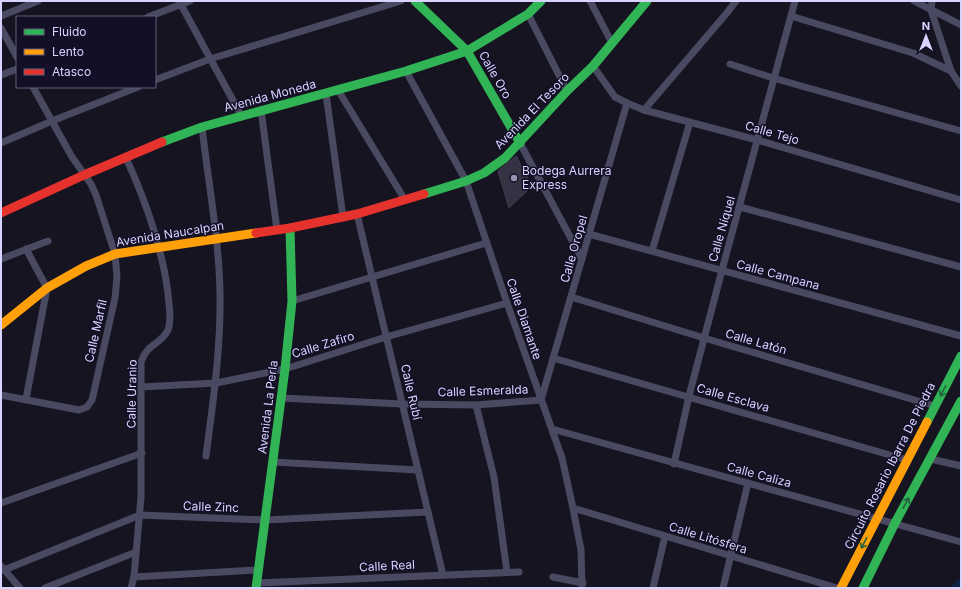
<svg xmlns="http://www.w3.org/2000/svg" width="962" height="589" font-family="Inter,sans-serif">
<rect width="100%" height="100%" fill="#161421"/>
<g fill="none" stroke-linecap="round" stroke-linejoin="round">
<polyline stroke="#0d2144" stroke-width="9" points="956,588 961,583"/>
</g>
<polygon fill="#343243" stroke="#433f54" points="516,156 532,186 509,208 498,171"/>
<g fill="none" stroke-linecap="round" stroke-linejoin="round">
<g stroke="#4a4962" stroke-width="7">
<polyline points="179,1 242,117"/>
<polyline points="590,1 612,43"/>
<polyline points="914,1 961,25"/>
<polyline points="932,1 931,10 951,71 961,86"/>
<polyline points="528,14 567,91"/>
<polyline points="1,16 38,1"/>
<polyline points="791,16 913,53 951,71"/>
<polyline points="148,17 190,1"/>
<polyline points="1,28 17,57"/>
<polyline points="730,64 773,78 961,131"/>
<polyline points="593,66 615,97 627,103 644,110 757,140 961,200"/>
<polyline points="406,71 466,181 507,303 562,458 573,508 581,550 582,588"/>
<polyline points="1,75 17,69"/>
<polyline points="155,80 210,59 401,1"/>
<polyline points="338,90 405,200"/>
<polyline points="326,94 343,217"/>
<polyline points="261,110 277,230"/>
<polyline points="644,110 726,14 736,1"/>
<path d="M202,127C208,181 219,238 220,293C221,348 213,402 206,456"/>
<polyline points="1,143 52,121 138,87"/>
<polyline points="520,143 582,259"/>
<path d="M126,158C146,201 165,256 169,303C170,312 171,322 168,330C161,345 147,343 141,362V497L134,577L131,588"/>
<polyline points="740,207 961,267"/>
<polyline points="357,214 443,575"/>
<polyline points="589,234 961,336"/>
<polyline points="652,251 690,122"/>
<polyline points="1,259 48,241"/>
<polyline points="571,297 704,338 935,406"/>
<polyline points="292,301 486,243"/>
<polyline points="553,358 907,460"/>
<polyline points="141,387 216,383 285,369 386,337 507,303"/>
<polyline points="1,395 79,410 87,407 92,400 115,298 117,277 115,254 96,195 91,184 72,157 33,87"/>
<polyline points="281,398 402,404 476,405 541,400 627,103"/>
<polyline points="26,399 47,288 26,249"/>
<polyline points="476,405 494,477 507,572"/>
<polyline points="552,429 961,542"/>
<polyline points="931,459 961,466"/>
<polyline points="273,462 418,470"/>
<polyline points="674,464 689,396 722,270 795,1"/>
<polyline points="1,503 142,453"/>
<polyline points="573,508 837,588"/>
<polyline points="1,566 20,588"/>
<polyline points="4,570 140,515 265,520 428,512"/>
<polyline points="134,577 258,570"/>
<polyline points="553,577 583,583"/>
<polyline points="257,583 519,572"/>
<polyline points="45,588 136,552"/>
<polyline points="653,588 665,536"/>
<polyline points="723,588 748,483"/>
</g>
<g stroke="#30b455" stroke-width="9">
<polyline points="415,1 467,51 520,143"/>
<polyline points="162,142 202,127 406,71 467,51 528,14 541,1"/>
<polyline points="424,194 466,181 484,173 505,158 567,91 593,66 647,1"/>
<polyline points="927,422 961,356"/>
<polyline points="256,588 285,369 292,301 290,228"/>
<polyline points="863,588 895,523 961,401"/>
</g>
<g stroke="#ff9f0a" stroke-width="9">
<polyline points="1,325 47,288 86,266 115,254 256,233"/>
<polyline points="841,588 927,422"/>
</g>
<g stroke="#e5322d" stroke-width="9">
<polyline points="1,213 84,175 162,142"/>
<polyline points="256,233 290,228 357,214 424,194"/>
</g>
</g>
<defs><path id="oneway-shaft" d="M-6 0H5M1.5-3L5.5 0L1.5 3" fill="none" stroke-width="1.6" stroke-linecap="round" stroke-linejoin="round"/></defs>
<g stroke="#22623e">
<use href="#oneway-shaft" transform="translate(943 391) rotate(117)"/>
<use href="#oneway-shaft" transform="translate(906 503) rotate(-61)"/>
<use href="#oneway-shaft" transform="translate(864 543) rotate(117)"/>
</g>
<circle fill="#9591b1" stroke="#130f26" stroke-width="1.5" cx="514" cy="178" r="4"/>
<g text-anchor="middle" stroke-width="3" stroke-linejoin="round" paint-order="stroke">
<g font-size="12" fill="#d9d4ff" stroke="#130f26">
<text transform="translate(495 75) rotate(60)" y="4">Calle Oro</text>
<text transform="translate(270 96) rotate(-15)" y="4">Avenida Moneda</text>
<text transform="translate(532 111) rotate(-46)" y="4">Avenida El Tesoro</text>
<text transform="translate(772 133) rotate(16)" y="4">Calle Tejo</text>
<text transform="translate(722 229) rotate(-74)" y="4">Calle Níquel</text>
<text transform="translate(170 234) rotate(-9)" y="4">Avenida Naucalpan</text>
<text transform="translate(574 249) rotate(-74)" y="4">Calle Oropel</text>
<text transform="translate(778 275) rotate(15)" y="4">Calle Campana</text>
<text transform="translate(524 319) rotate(71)" y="4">Calle Diamante</text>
<text transform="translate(96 331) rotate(-77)" y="4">Calle Marfil</text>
<text transform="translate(756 342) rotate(16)" y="4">Calle Latón</text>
<text transform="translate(323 345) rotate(-17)" y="4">Calle Zafiro</text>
<text transform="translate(483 391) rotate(-2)" y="4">Calle Esmeralda</text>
<text transform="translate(411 392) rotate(77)" y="4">Calle Rubí</text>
<text transform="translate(132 394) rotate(-89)" y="4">Calle Uranio</text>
<text transform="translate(733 398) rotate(16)" y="4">Calle Esclava</text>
<text transform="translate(268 407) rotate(-83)" y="4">Avenida La Perla</text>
<text transform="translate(890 466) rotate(-63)" y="4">Circuito Rosario Ibarra De Piedra</text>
<text transform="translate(759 475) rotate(15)" y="4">Calle Caliza</text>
<text transform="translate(211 507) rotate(2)" y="4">Calle Zinc</text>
<text transform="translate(708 538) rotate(17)" y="4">Calle Litósfera</text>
<text transform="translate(387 566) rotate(-3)" y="4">Calle Real</text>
</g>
<g font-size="12" fill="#d9d4ff" stroke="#130f26" text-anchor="start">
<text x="522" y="175">Bodega Aurrera<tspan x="522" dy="14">Express</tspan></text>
</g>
</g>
<rect width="962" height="589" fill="none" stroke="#d9d4ff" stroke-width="4"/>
<rect x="16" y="16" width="140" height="72" fill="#130f26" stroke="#625e7d"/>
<rect x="24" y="29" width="20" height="6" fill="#30b455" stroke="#625e7d"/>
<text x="52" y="36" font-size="12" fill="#d9d4ff">Fluido</text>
<rect x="24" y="49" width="20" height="6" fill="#ff9f0a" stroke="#625e7d"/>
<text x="52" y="56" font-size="12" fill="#d9d4ff">Lento</text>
<rect x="24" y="69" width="20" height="6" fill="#e5322d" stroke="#625e7d"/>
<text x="52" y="76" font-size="12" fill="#d9d4ff">Atasco</text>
<g transform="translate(926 36)" stroke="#130f26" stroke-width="3" paint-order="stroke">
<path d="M0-3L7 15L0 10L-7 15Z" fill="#d9d4ff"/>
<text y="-6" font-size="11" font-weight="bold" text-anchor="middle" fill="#d9d4ff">N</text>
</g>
</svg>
